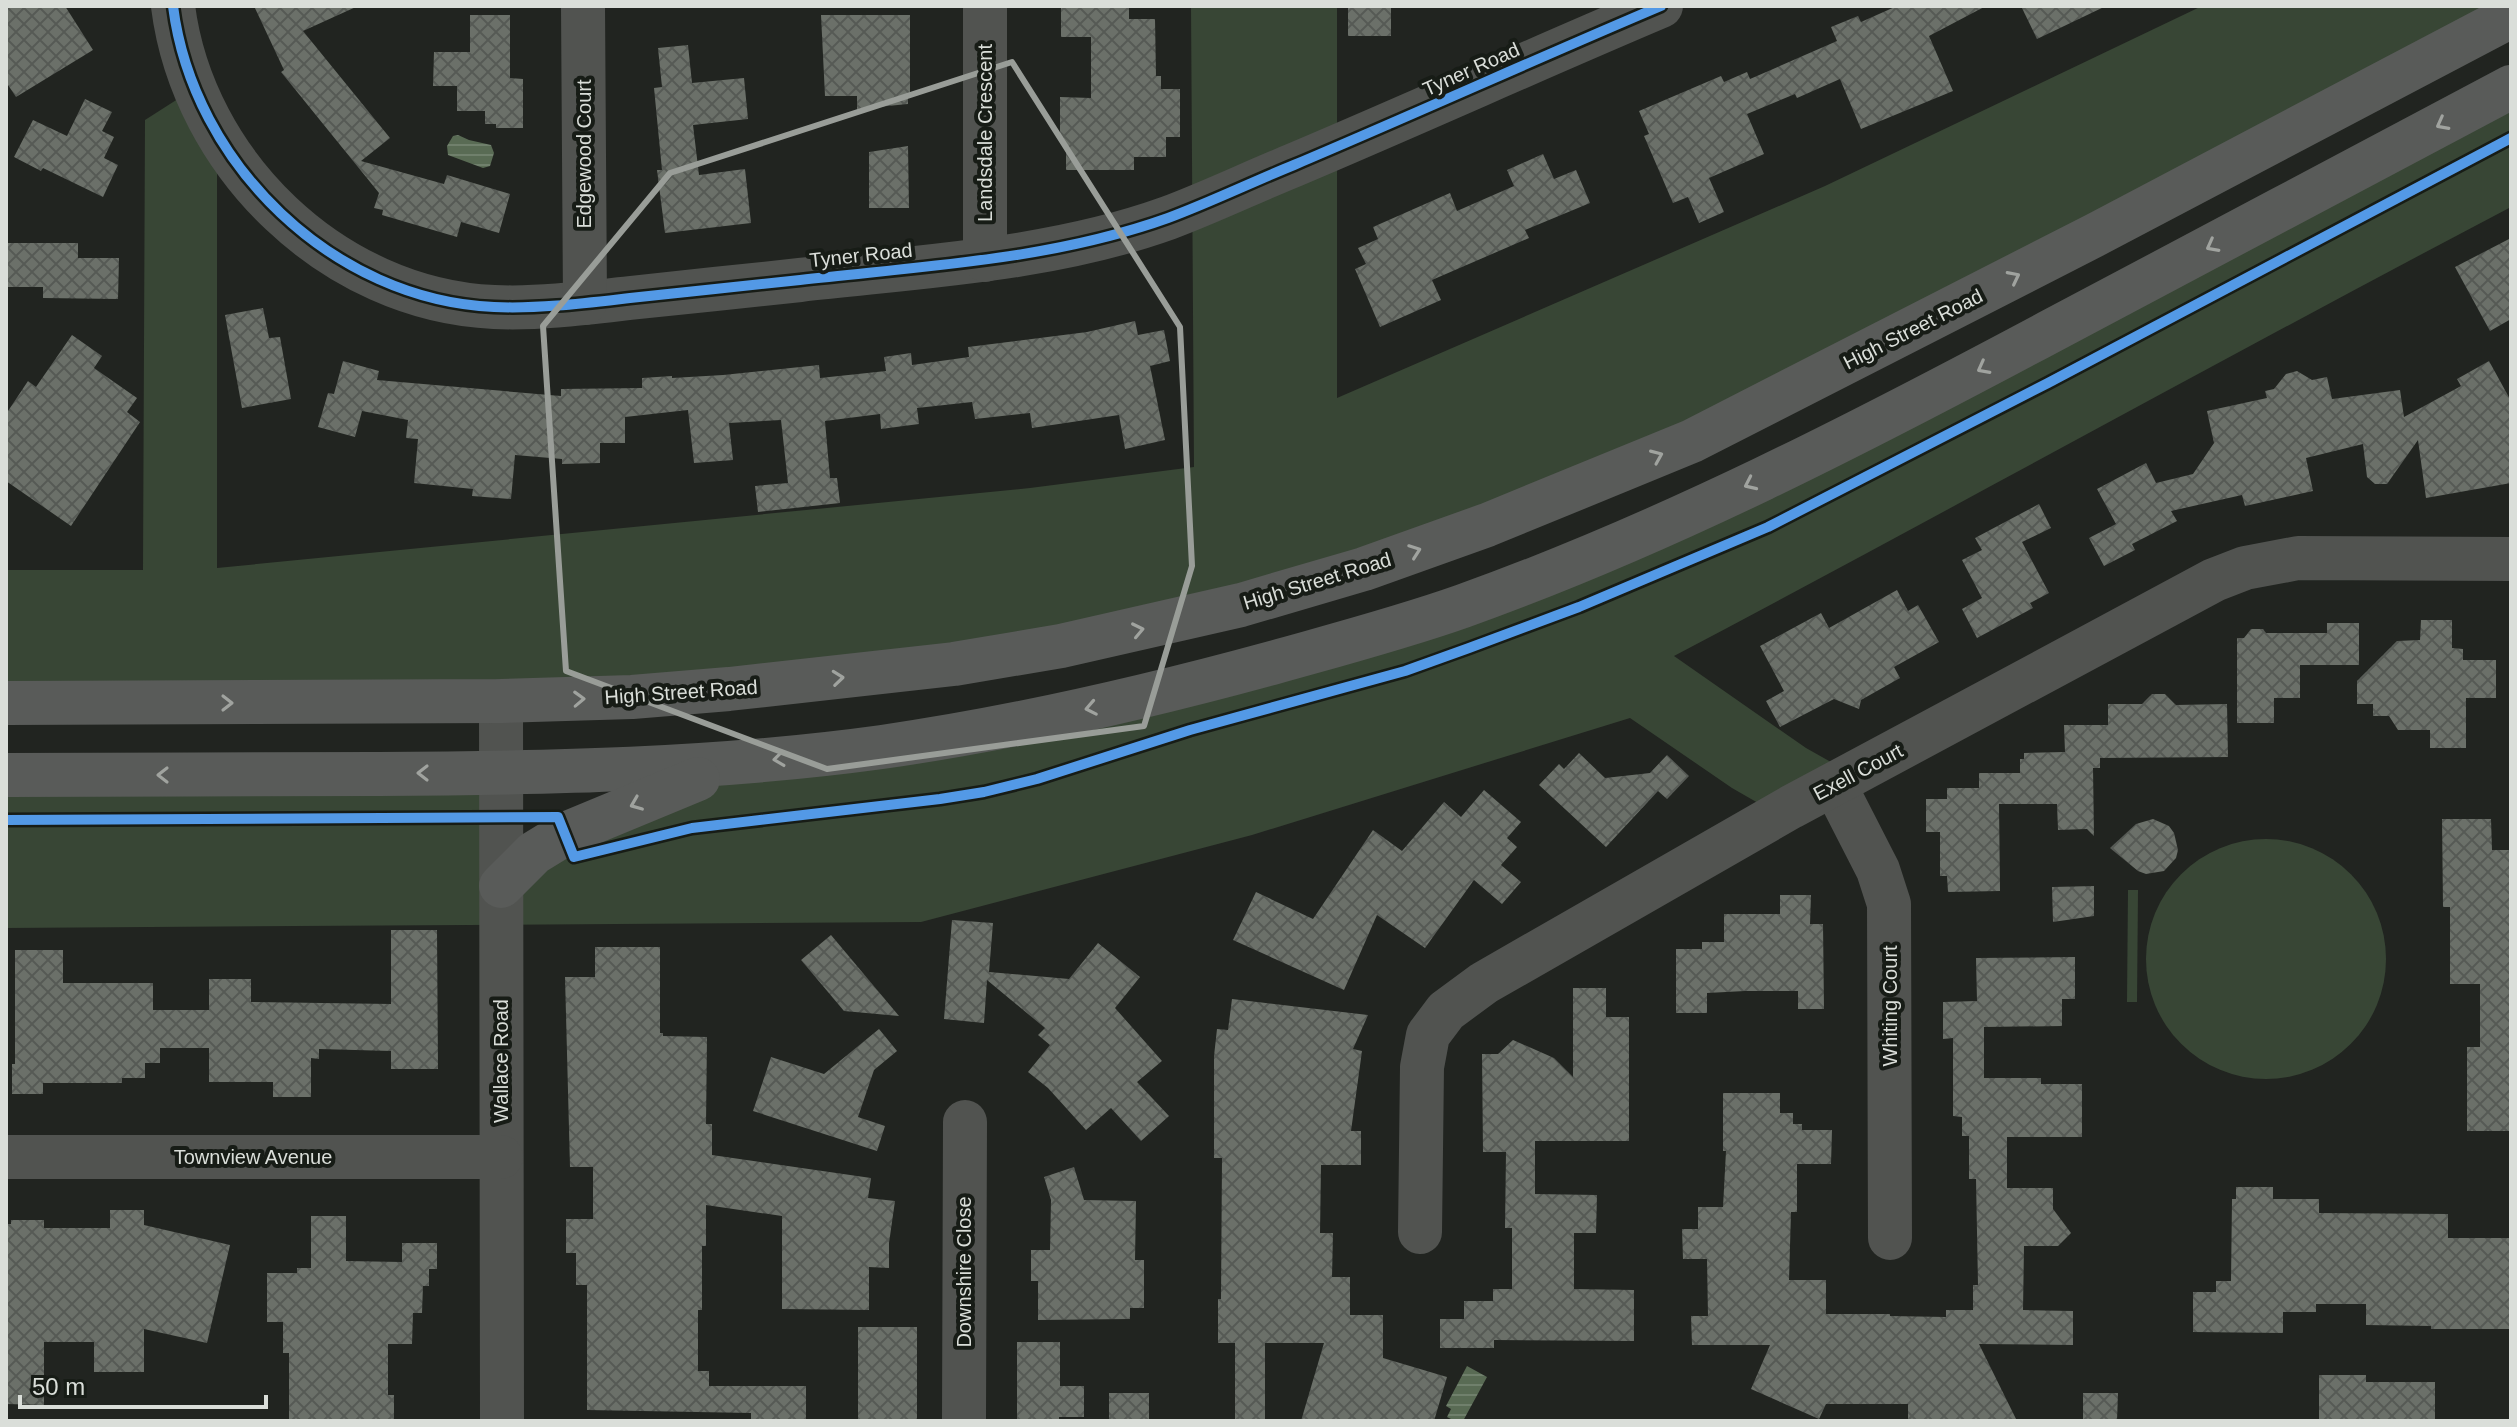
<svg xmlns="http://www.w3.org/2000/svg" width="2517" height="1427" font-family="Helvetica,sans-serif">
<defs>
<pattern id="water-rules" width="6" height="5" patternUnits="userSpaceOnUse" patternTransform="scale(2)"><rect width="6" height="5" fill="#596b54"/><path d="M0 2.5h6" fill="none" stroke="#70806c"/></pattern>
<pattern id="building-cross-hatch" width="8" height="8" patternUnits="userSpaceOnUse" patternTransform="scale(2)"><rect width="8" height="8" fill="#6b7069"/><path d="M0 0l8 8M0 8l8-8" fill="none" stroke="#565a55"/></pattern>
</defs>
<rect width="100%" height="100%" fill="#212420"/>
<g fill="#384635">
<polygon points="1191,6 1337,6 1337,398 1825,186 2202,6 2511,6 1574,491 954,664 6,703 6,570 143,570 145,120 195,88 217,135 217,568 1030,488 1194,467"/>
<path d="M2511,87V207C2231,354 1954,508 1674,656L1806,748L1854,775L1779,815L1732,788L1630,718L1252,835L921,922L6,928V775L501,773V885L734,764L1461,607Z"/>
<circle cx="2266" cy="959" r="120"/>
<polygon points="2128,890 2138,890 2137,1002 2127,1002"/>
</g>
<g fill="url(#water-rules)">
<polygon points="458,135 469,140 491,145 494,153 490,166 483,168 448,155 447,146 453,136"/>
<polygon points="1467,1366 1487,1377 1463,1421 1455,1421 1447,1417 1451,1409 1446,1406"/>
</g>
<g fill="url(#building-cross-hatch)">
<polygon points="6,6 65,6 93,50 16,97 6,82"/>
<polygon points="254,6 358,6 303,31 390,138 361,161 444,184 447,175 510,194 499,233 461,222 457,237 382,215 383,210 374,208 379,193 281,72 284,70"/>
<polygon points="1061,6 1129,6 1129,19 1155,19 1156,76 1161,76 1161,89 1180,89 1180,137 1166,137 1166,157 1134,157 1134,170 1066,170 1066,143 1060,143 1060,97 1091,98 1091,37 1061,37"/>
<rect x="1348" y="6" width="43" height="30"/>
<polygon points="1897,6 1986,6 1929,36 1953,91 1861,129 1840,79 1797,98 1795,94 1747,114 1764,154 1709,178 1724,212 1699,223 1688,197 1673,203 1644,136 1649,134 1639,111 1721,76 1724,82 1747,72 1750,79 1837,41 1831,27 1858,16 1861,22"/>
<polygon points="2021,6 2106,6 2037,39"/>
<polygon points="470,15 510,15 510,78 523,79 523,128 496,128 496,124 485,124 485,111 457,111 457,86 433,86 434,52 470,52"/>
<polygon points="821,15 910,15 910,96 908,96 908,104 857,109 857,96 825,96"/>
<polygon points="688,45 692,83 744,78 748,119 693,125 699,175 745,169 751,223 665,233 657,170 662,170 654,88 662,87 658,48"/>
<polygon points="85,99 112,112 102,131 114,137 104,158 118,165 103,197 43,168 41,171 14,157 33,120 67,136"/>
<polygon points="908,146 909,208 869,208 869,152"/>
<polygon points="1543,154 1554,179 1576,170 1590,203 1525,230 1529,238 1432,280 1441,300 1380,327 1355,269 1366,264 1358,248 1378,239 1373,227 1450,193 1457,211 1514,186 1507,170"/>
<polygon points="2511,238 2511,319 2490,331 2455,267"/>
<polygon points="8,243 78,243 78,258 119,258 118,299 43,298 43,287 8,287"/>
<polygon points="263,308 269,338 280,337 291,399 242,408 225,315"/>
<polygon points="1135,321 1138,335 1164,330 1170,361 1150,366 1165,440 1125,449 1119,415 1032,428 1030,413 975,419 972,402 917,408 919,424 881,429 880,414 825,421 830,478 837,478 840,503 758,512 755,486 788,483 781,420 729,423 733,460 694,463 688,410 625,417 625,443 600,443 600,463 562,464 562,459 515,455 511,499 472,496 473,489 414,483 418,439 406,438 408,420 362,411 355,437 318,427 328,393 334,394 343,361 379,371 377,380 561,396 561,389 642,388 642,378 672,376 672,378 723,375 819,365 820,378 886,371 884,357 911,353 912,365 969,357 968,347 1087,332"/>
<polygon points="72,335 102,356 94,368 137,398 127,412 140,422 71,526 6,481 6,414 28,381 36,387"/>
<polygon points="2489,361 2511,401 2511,483 2426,498 2418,440 2387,484 2375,484 2367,477 2363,444 2306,458 2313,491 2245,506 2242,495 2171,511 2177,521 2132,544 2135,550 2104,566 2089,538 2116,524 2097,489 2146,463 2156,483 2193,474 2214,443 2207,411 2267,398 2265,391 2274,389 2286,374 2297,371 2312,380 2327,377 2332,399 2400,390 2404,417 2461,386 2457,379"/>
<polygon points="2039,504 2051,528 2022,542 2049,593 2030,603 2033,608 1977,638 1962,609 1982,598 1962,560 1982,550 1975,538"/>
<polygon points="1897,590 1908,611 1918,605 1939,642 1894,667 1900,678 1861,700 1859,709 1834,699 1780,727 1766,701 1784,691 1760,646 1821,613 1829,628"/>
<polygon points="2421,620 2452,620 2452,648 2463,649 2463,660 2496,660 2496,698 2466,698 2466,748 2430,748 2430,730 2398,730 2389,716 2373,716 2373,704 2357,704 2357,681 2397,641 2420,640"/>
<polygon points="2327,623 2359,623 2359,665 2300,665 2300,698 2274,698 2274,723 2237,723 2237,638 2244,638 2251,629 2263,629 2266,633 2327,633"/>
<polygon points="2152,694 2165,694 2176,705 2227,704 2228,757 2100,758 2100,768 2093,768 2094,836 2087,829 2058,830 2057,804 1999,804 2000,891 1948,892 1947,876 1940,876 1940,832 1926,832 1926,799 1947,799 1947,788 1979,788 1979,773 2020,773 2020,759 2024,759 2024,753 2065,752 2064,725 2108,725 2108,704 2142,704"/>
<polygon points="1579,753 1605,778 1650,773 1667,755 1689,776 1667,799 1658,791 1606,847 1539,785 1559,764 1564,769"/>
<polygon points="1484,790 1521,822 1507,838 1517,847 1501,865 1521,882 1502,904 1474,880 1425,948 1377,915 1344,990 1233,940 1256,892 1313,919 1373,830 1402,851 1444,802 1461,817"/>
<polygon points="2153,819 2169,826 2174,833 2178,850 2176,858 2164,871 2146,874 2138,871 2110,848 2136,824"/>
<polygon points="2442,819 2491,819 2492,850 2511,850 2511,1131 2467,1131 2467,1047 2480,1047 2480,984 2450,984 2450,907 2443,907"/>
<polygon points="2094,886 2094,916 2053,922 2052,887"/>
<polygon points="1780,895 1811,895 1810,924 1823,924 1824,1009 1798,1009 1798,991 1745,991 1707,993 1707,1013 1676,1013 1676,949 1702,949 1702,942 1724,942 1724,914 1780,914"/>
<polygon points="952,920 993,923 989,972 1069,979 1098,943 1140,977 1115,1008 1162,1061 1137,1082 1169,1116 1141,1141 1111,1108 1086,1130 1048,1088 1028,1072 1050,1045 1038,1035 1045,1028 987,980 984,1023 944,1019"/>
<polygon points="391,930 437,930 438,1069 391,1069 391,1051 319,1049 319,1059 311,1058 311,1097 273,1097 273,1082 209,1082 209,1048 160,1048 160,1063 145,1063 145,1078 122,1078 122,1083 43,1083 43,1094 12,1094 12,1064 15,1064 15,950 63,950 63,983 153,983 153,1010 209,1010 209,979 251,979 251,1002 391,1004"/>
<polygon points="831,935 899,1016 844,1011 801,960"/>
<polygon points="595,947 660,947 660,1033 663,1033 663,1036 707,1037 706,1124 712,1124 712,1155 871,1178 868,1198 895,1201 889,1243 889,1268 869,1267 869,1310 782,1309 782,1216 706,1205 706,1246 702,1246 702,1310 698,1310 698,1371 709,1371 709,1386 806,1386 806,1421 751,1421 751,1413 587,1410 587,1285 576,1285 576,1253 566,1253 566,1219 593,1219 593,1167 570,1167 565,977 595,977"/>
<polygon points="2075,957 2075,999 2062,999 2062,1026 1984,1027 1984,1078 2041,1078 2041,1084 2082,1084 2082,1137 2007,1137 2007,1188 2053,1188 2053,1209 2071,1233 2058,1246 2024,1246 2023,1310 2073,1311 2073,1345 1979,1344 2017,1421 1908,1421 1908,1404 1826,1404 1819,1419 1751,1389 1770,1345 1692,1345 1691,1316 1708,1316 1707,1259 1683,1259 1682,1229 1698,1229 1698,1207 1723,1207 1726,1151 1723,1151 1723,1093 1780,1093 1780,1113 1793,1113 1793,1124 1802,1124 1802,1130 1832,1130 1831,1164 1797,1164 1797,1212 1791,1212 1789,1280 1826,1280 1826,1314 1890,1314 1890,1316 1946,1317 1946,1310 1973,1310 1973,1285 1978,1285 1976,1179 1969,1179 1969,1136 1962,1136 1962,1117 1953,1116 1953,1038 1943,1039 1943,1002 1977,1001 1976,958"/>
<polygon points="1573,988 1606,988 1606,1017 1629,1017 1629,1141 1535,1141 1535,1194 1597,1195 1596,1233 1574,1233 1574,1289 1634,1290 1634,1341 1494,1340 1494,1348 1440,1348 1440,1319 1464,1319 1464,1301 1493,1301 1493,1289 1512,1289 1512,1228 1505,1228 1506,1152 1483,1152 1482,1054 1498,1054 1513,1040 1554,1058 1573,1077"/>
<polygon points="1232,999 1368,1015 1353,1049 1362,1051 1351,1131 1361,1131 1361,1165 1321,1165 1320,1233 1333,1233 1332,1277 1350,1277 1350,1315 1383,1315 1383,1358 1447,1377 1434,1421 1301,1421 1324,1343 1265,1343 1265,1421 1235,1421 1235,1343 1218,1343 1218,1299 1221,1299 1222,1158 1214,1158 1214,1056 1217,1029 1228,1030"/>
<polygon points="879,1029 897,1051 874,1070 858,1117 885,1126 877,1151 753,1111 771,1057 824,1074"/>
<polygon points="1074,1167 1084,1200 1136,1201 1135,1260 1144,1260 1144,1308 1130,1308 1130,1319 1038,1320 1038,1281 1031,1281 1031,1250 1050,1250 1051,1200 1044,1177"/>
<polygon points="2236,1187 2273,1187 2273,1199 2319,1199 2319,1213 2448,1214 2448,1238 2511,1238 2511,1329 2431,1329 2431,1326 2366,1325 2366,1304 2316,1304 2316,1312 2283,1312 2283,1333 2193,1332 2193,1292 2216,1292 2216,1281 2231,1281 2232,1199 2236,1199"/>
<polygon points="110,1210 144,1210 144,1225 230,1245 207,1343 144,1329 144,1372 94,1372 94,1342 44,1342 44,1405 6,1404 6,1224 11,1224 11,1220 44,1220 44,1228 110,1228"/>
<polygon points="311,1216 346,1216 346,1261 402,1262 402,1243 437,1243 437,1269 429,1269 429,1286 423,1286 422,1313 413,1313 412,1344 388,1344 388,1395 394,1395 394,1421 289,1421 289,1353 283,1353 283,1322 267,1322 267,1273 297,1273 297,1268 311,1268"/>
<rect x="858" y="1327" width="59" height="94"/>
<polygon points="1017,1342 1060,1342 1060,1386 1084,1386 1084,1417 1059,1417 1059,1421 1017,1421"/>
<polygon points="2319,1375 2366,1375 2366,1382 2435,1382 2435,1421 2319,1421"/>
<rect x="1109" y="1393" width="40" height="28"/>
<polygon points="2083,1393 2118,1393 2117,1421 2083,1421"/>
</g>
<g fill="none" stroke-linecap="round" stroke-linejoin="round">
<g stroke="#515350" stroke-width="44">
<path d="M173,6C193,164 333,300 494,307C539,309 586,303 630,298C687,292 743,286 800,280C923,266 1051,260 1168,218C1211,202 1252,182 1294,165C1417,113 1538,58 1661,6"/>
<polyline points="583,6 585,303"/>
<polyline points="985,260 985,6"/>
<polyline points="501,701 502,1421"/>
<polyline points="1835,786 1878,870 1889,904 1890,1238"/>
<polyline points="6,1157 501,1157"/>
<polyline points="1420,1232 1422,1067 1428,1035 1446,1011 1484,983 1791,807 2214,580 2245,568 2298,558 2511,559"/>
<polyline points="964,1421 965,1122"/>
</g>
<g stroke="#595b59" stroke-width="44">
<polyline points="6,703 501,701 632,697 729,689 954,664 1061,646 1241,605 1364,569 1487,525 1692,441 2097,234 2511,16"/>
<path d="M6,775C130,775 254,774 378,774C547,773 715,770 882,747C1014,728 1144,698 1272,663C1336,645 1401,628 1463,606C1667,533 1862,432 2053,330C2206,249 2358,168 2511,87"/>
<polyline points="501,886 534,853 565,834 698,779"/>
</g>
<g stroke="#171c16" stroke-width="15">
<g id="cycleway">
<path d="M173,6C193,164 333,300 494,307C539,309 586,303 630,298C687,292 743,286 800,280C923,266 1051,260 1168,218C1211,202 1252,182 1294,165C1417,113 1538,58 1661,6"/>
<polyline points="6,820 558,817 574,857 692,828 940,799 984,792 1037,779 1190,730 1405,671 1469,648 1579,607 1768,527 2048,383 2511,138"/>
</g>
</g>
<use href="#cycleway" stroke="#5399e6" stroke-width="10"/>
</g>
<defs><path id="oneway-chevron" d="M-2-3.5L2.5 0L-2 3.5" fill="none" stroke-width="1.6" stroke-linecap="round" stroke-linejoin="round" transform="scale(2)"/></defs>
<g stroke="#a0a39f">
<use href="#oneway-chevron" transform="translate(2442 124) rotate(152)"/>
<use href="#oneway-chevron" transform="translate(2212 246) rotate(152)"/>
<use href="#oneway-chevron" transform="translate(2014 277) rotate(-27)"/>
<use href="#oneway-chevron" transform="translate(1983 368) rotate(152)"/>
<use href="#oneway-chevron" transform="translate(1657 456) rotate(-23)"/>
<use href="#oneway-chevron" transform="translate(1750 484) rotate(155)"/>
<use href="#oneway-chevron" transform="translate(1415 551) rotate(-20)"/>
<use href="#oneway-chevron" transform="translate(1138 630) rotate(-12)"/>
<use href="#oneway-chevron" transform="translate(838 678) rotate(-6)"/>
<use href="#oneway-chevron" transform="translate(579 699) rotate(-2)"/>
<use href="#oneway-chevron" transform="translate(227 703)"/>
<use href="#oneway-chevron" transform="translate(1091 708) rotate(169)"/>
<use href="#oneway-chevron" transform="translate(779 759) rotate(173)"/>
<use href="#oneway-chevron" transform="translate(423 773) rotate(180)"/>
<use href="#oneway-chevron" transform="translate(163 775) rotate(180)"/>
<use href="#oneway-chevron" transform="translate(636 804) rotate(158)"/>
</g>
<path fill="none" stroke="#999d98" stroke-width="6" stroke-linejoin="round" d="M1012,62L1180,327L1192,566L1144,726L827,769L566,671L543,326L670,173Z"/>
<g text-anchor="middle" stroke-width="8" stroke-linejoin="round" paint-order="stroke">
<g font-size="20" fill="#daded9" stroke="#171c16">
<text transform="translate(1471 69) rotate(-24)" y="7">Tyner Road</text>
<text transform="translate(985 133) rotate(-90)" y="7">Landsdale Crescent</text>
<text transform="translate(584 154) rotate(-90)" y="7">Edgewood Court</text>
<text transform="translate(861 255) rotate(-6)" y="7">Tyner Road</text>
<text transform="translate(1913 329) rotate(-27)" y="7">High Street Road</text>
<text transform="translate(1317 581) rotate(-17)" y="7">High Street Road</text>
<text transform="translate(681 692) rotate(-4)" y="7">High Street Road</text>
<text transform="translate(1858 772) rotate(-28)" y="7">Exell Court</text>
<text transform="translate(1890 1006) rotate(-90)" y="7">Whiting Court</text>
<text transform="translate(501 1061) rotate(-90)" y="7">Wallace Road</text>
<text x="253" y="1164">Townview Avenue</text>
<text transform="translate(964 1272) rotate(-90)" y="7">Downshire Close</text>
</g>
</g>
<rect width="2517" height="1427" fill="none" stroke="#daded9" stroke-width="16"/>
<path d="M20 1395v12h246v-12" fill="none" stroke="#daded9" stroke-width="4"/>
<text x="32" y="1395" font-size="24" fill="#daded9" stroke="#171c16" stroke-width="6" paint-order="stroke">50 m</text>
</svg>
